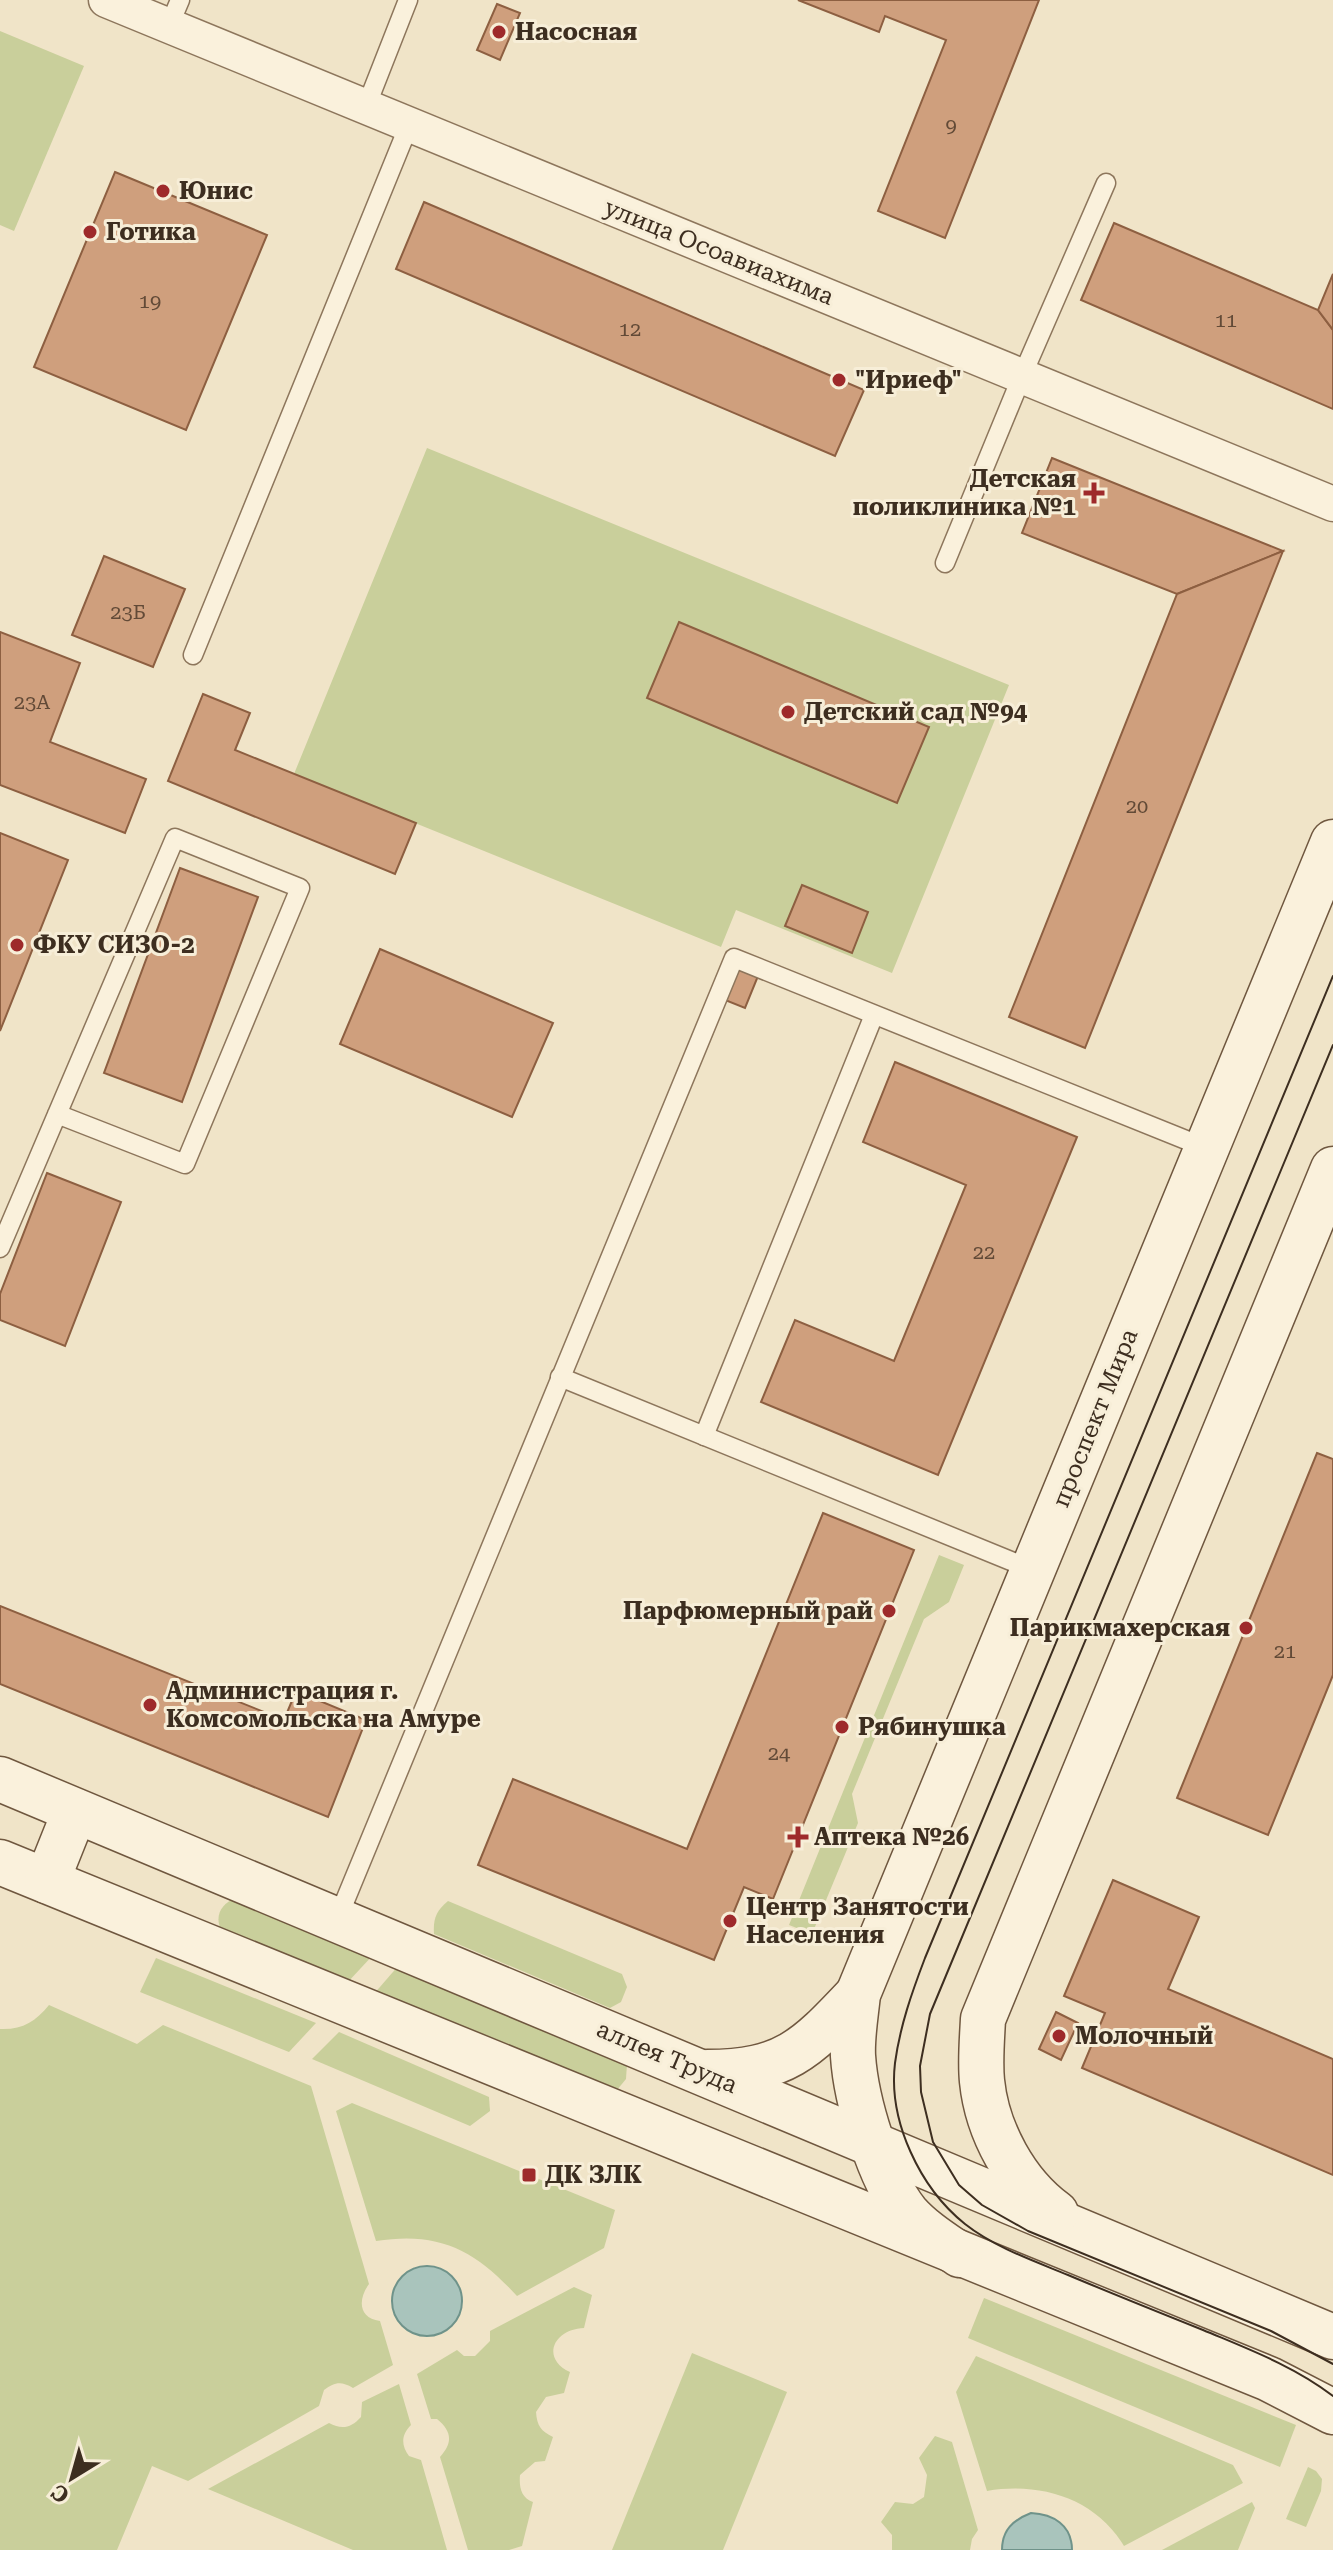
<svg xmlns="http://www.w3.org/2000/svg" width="1333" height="2550" font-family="'Roboto Serif',serif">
<rect width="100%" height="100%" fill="#f0e4c8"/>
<g fill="#c9cf9b">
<polygon points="0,31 84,66 14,231 0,225"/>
<polygon points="427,448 1009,685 892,973 736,910 721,947 294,774"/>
<polygon points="939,1555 964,1565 949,1602 924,1619 852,1794 858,1823 812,1934 789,1925"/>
<path d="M236,1898L374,1954L347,1983L222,1932C214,1917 220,1904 236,1898Z"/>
<path d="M448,1901L622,1974L627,1987L621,2002L610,2008L434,1934C433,1919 436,1911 448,1901Z"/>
<polygon points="156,1958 316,2023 289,2052 140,1992"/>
<polygon points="399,1965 627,2064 626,2079 617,2090 373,1995"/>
<path d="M49,2005L137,2044L163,2025L311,2086L369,2284C358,2299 358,2318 380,2321L393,2365L353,2388C341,2381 335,2382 324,2390L319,2406L188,2481L152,2466L117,2550H0V2029C22,2030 35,2022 49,2005Z"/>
<polygon points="339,2032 489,2097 490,2111 470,2126 312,2059"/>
<path d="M352,2103L615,2210L604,2248L517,2296C475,2250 439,2231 376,2241L336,2111Z"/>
<path d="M574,2287L592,2295L584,2328C554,2329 540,2358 570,2372L564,2393L546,2397L536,2412C537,2426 541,2431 553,2437L545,2461L535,2462L520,2475C519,2487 521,2498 533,2502L522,2546L509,2550H468L440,2457C453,2443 452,2431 437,2419H431L417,2374L457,2350L464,2356H475L490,2341V2331Z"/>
<polygon points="984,2298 1296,2425 1280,2467 968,2338"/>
<polygon points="692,2353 787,2392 723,2550 612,2550"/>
<path d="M976,2356L1233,2465L1243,2483L1124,2546C1095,2498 1040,2482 987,2491L956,2392Z"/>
<path d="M399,2384L411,2425C401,2435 401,2445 409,2456L421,2460L447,2550H353L208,2489L329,2423C342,2430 351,2428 361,2417L362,2402Z"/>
<polygon points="935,2436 952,2442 978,2530 972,2539 970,2550 892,2550 892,2535 881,2522 895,2502 913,2504 924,2497 927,2475 919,2458"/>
<polygon points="1308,2467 1316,2471 1322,2479 1321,2491 1306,2527 1286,2519"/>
<polygon points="1252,2502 1255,2508 1238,2550 1162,2550"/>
</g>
<g fill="#a9c4bc" stroke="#6f938a" stroke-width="2">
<circle cx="427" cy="2301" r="35"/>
<path d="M1031,2513C1053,2514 1072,2525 1072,2550H1002C1002,2530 1013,2520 1031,2513Z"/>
</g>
<g fill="#cf9f7d" stroke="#8d5f41" stroke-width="2">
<polygon points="798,0 1039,0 945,238 878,211 946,40 885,16 879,32"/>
<polygon points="497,4 520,13 500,60 477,50"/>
<polygon points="115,172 267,235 186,430 34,367"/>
<polygon points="424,202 864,390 835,456 396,269"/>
<polygon points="1114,223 1318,310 1333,330 1333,409 1081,300"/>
<polygon points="1333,274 1333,330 1318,310"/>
<polygon points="1052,458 1283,551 1177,594 1022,533"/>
<polygon points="1283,551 1085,1048 1009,1017 1177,594"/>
<polygon points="104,556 185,589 153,667 72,635"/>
<polygon points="679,622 929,727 897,803 647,698"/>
<polygon points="0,632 80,663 50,742 146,779 125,833 0,785"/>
<polygon points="203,694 250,713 235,750 416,823 395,874 168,781"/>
<polygon points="0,833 68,860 0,1031"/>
<polygon points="180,868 258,897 182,1102 104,1073"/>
<polygon points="802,885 868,912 852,953 785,926"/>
<polygon points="380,949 553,1023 512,1117 340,1044"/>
<polygon points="738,968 758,976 745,1008 725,1000"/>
<polygon points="895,1062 1077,1137 938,1475 761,1402 795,1320 894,1361 966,1185 863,1142"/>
<polygon points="47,1173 121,1202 65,1346 0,1320 0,1294"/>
<polygon points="1317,1453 1333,1459 1333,1675 1268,1835 1177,1798"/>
<polygon points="823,1513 914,1550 773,1899 744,1887 714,1960 478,1865 513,1779 687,1849"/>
<polygon points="0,1606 284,1720 296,1691 366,1720 328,1817 0,1684"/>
<polygon points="1113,1880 1199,1917 1168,1989 1333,2059 1333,2175 1082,2068 1105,2013 1064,1996"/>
<polygon points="1056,2012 1078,2023 1061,2060 1039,2049"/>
</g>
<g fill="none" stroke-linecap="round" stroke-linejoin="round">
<g stroke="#8d765c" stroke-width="21">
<g id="service">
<polyline points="169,26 180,0"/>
<polyline points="366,107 408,0"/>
<polyline points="945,563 1022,376 1106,183"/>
<polyline points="193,655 409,125"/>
<polyline points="0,1248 175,838 300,888 185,1164 57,1114"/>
<polyline points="560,1377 1033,1570"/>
<polyline points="704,1436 874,1015"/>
<polyline points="337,1920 734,958 1206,1148"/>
</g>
</g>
<g stroke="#8d765c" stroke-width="37">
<polyline id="minor" points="106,0 1333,504"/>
</g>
<g stroke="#6f573f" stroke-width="47">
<g id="secondary">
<polyline points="0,1779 1333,2337"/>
<polyline points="0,1862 1269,2379 1333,2412"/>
<polyline points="47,1881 75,1811"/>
<path d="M707,2072C786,2072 807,2048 858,1994"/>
<path d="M1056,2213C1016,2184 987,2131 982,2081C980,2061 982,2040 983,2019L1333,1169"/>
<path d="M960,2255C941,2242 922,2230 907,2213C879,2178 856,2101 853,2056C852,2036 856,2014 858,1994L1333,842"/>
</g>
</g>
<use href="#service" stroke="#faf1dc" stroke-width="18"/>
<use href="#minor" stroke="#faf1dc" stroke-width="34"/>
<use href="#secondary" stroke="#faf1dc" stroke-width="44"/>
<g stroke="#3d2e20" stroke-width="2">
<path d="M1333,976L925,1958C912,1992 900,2026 895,2063C888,2121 920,2188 965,2224C994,2247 1034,2261 1068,2275C1113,2294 1158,2312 1203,2330C1248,2349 1294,2366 1333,2396"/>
<polyline points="1333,1045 930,2014 920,2066 921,2092 933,2142 959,2185 982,2205 1028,2231 1271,2331 1333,2364"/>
</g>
</g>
<g fill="#9e2a2b" stroke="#f7eed8" stroke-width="3">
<circle cx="499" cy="32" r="8"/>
<circle cx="163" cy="191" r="8"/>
<circle cx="90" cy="232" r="8"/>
<circle cx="839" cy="380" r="8"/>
<path d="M1090 481h8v8h8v8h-8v8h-8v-8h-8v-8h8z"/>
<circle cx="788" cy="712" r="8"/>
<circle cx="17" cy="945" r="8"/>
<circle cx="889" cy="1611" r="8"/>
<circle cx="1246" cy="1628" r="8"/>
<circle cx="150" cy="1705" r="8"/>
<circle cx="842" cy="1727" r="8"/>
<path d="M794 1825h8v8h8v8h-8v8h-8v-8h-8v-8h8z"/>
<circle cx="730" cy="1921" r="8"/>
<circle cx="1059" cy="2036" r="8"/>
<rect x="521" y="2167" width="16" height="16" rx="4"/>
</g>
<g text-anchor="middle" stroke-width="6" stroke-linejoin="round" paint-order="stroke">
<g font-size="20" fill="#624a37">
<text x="951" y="132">9</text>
<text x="150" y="308">19</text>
<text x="1226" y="327">11</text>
<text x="630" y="336">12</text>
<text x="128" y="619">23Б</text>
<text x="32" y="709">23А</text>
<text x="1137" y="813">20</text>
<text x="984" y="1259">22</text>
<text x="1285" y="1658">21</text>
<text x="779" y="1760">24</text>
</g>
<g font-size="24" font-weight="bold" fill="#3d2e20" stroke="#f7eed8" text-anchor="start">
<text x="515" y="40">Насосная</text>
<text x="179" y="199">Юнис</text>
<text x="106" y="240">Готика</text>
<text x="855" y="388">"Ириеф"</text>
<text x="1076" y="487" text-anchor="end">Детская<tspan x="1076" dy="28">поликлиника №1</tspan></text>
<text x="804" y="720">Детский сад №94</text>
<text x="33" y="953">ФКУ СИЗО-2</text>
<text x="873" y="1619" text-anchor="end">Парфюмерный рай</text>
<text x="1230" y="1636" text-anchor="end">Парикмахерская</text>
<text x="166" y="1699">Администрация г.<tspan x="166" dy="28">Комсомольска на Амуре</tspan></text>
<text x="858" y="1735">Рябинушка</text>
<text x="814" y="1845">Аптека №26</text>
<text x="746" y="1915">Центр Занятости<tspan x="746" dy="28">Населения</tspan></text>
<text x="1075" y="2044">Молочный</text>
<text x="545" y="2183">ДК ЗЛК</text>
</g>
<g font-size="24" fill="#3d2e20" stroke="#f7eed8">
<text transform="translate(719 252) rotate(22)" y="8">улица Осоавиахима</text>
<text transform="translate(1095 1418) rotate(-68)" y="8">проспект Мира</text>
<text transform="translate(667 2057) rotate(23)" y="8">аллея Труда</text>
</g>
</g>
<g transform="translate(72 2478) rotate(217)" stroke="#f7eed8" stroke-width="6" paint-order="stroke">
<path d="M0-6L14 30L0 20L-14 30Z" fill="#3d2e20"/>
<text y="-12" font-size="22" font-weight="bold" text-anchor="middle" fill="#3d2e20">С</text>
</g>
</svg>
